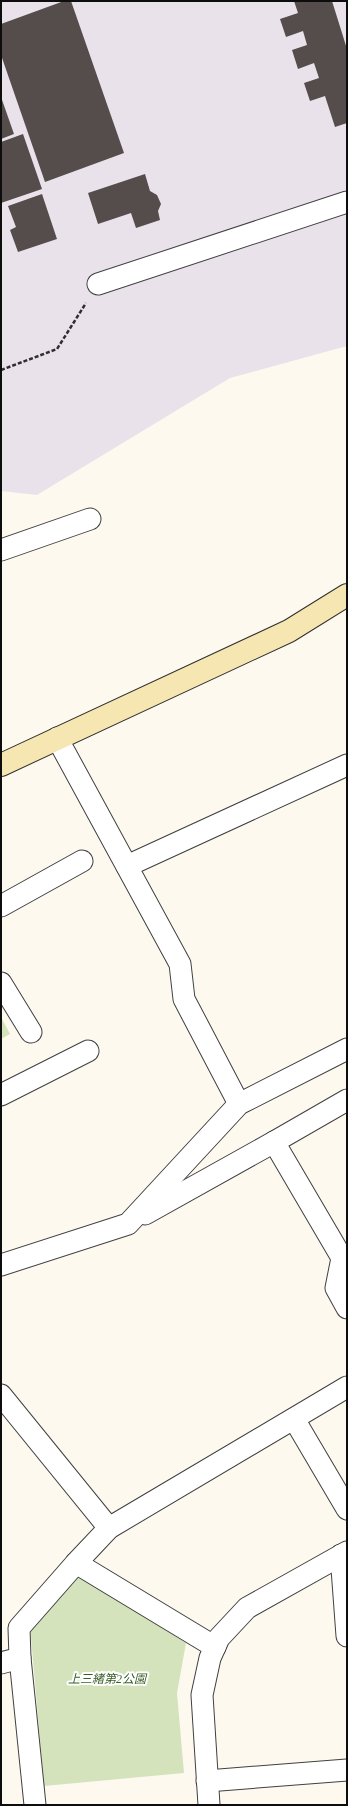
<svg xmlns="http://www.w3.org/2000/svg" width="348" height="1806" font-family="'Times New Roman','Noto Sans JP',serif">
<rect width="100%" height="100%" fill="#fdf9ef"/>
<polygon fill="#e9e2eb" points="1,1 347,1 347,346 230,378 37,495 1,491"/>
<g fill="#d5e3bd">
<polygon points="1,1017 10,1034 1,1039"/>
<polygon points="72,1578 82,1578 186,1643 177,1693 184,1773 44,1786 30,1626"/>
</g>
<g fill="#544d4b">
<polygon points="64,1 71,1 124,153 45,182 1,55 1,24"/>
<polygon points="294,1 332,1 347,49 347,123 335,127 325,96 310,101 304,83 319,78 314,63 298,69 292,50 307,45 303,31 286,37 280,19 298,13"/>
<polygon points="1,97 14,134 1,139"/>
<polygon points="23,134 42,189 1,203 1,142"/>
<polygon points="145,174 150,191 157,195 161,204 158,211 160,220 136,228 131,213 98,224 88,193"/>
<polygon points="42,194 57,239 18,252 10,230 16,227 8,206"/>
</g>
<g fill="none" stroke-linecap="round" stroke-linejoin="round">
<g stroke="#404040" stroke-width="23">
<g id="street">
<polyline points="98,284 347,202"/>
<polyline points="1,550 90,519"/>
<polyline points="57,738 180,964 184,999 239,1104"/>
<polyline points="127,866 347,765"/>
<polyline points="1,906 82,861"/>
<polyline points="1,983 31,1032"/>
<polyline points="1,1095 88,1051"/>
<polyline points="274,1142 347,1100"/>
<polyline points="145,1214 274,1142 342,1258 336,1288 347,1308"/>
<polyline points="1,1265 128,1224 239,1104 347,1049"/>
<polyline points="1,1395 109,1528"/>
<polyline points="294,1419 347,1509"/>
<polyline points="341,1555 347,1636"/>
<polyline points="76,1563 215,1647"/>
<polyline points="1,1663 20,1658"/>
<polyline points="207,1781 347,1770"/>
<polyline points="35,1805 20,1658 19,1628 76,1563 109,1528 347,1387"/>
<polyline points="209,1805 202,1695 210,1658 219,1638 247,1608 347,1552"/>
</g>
</g>
<g stroke="#2f2f2f" stroke-width="24">
<polyline id="secondary" points="1,765 289,631 347,595"/>
</g>
<polyline stroke="#2f2f2f" stroke-width="2.5" stroke-dasharray="4 2" stroke-linecap="butt" points="1,370 57,349 86,303"/>
<use href="#street" stroke="#fff" stroke-width="21"/>
<use href="#secondary" stroke="#f5e6b2" stroke-width="22"/>
</g>
<g text-anchor="middle" stroke-width="4" stroke-linejoin="round" paint-order="stroke">
<g font-size="12" font-style="italic" fill="#375d25" stroke="#fff">
<text x="107" y="1683">上三緒第2公園</text>
</g>
</g>
<rect width="348" height="1806" fill="none" stroke="#0d0d0d" stroke-width="4"/>
</svg>
